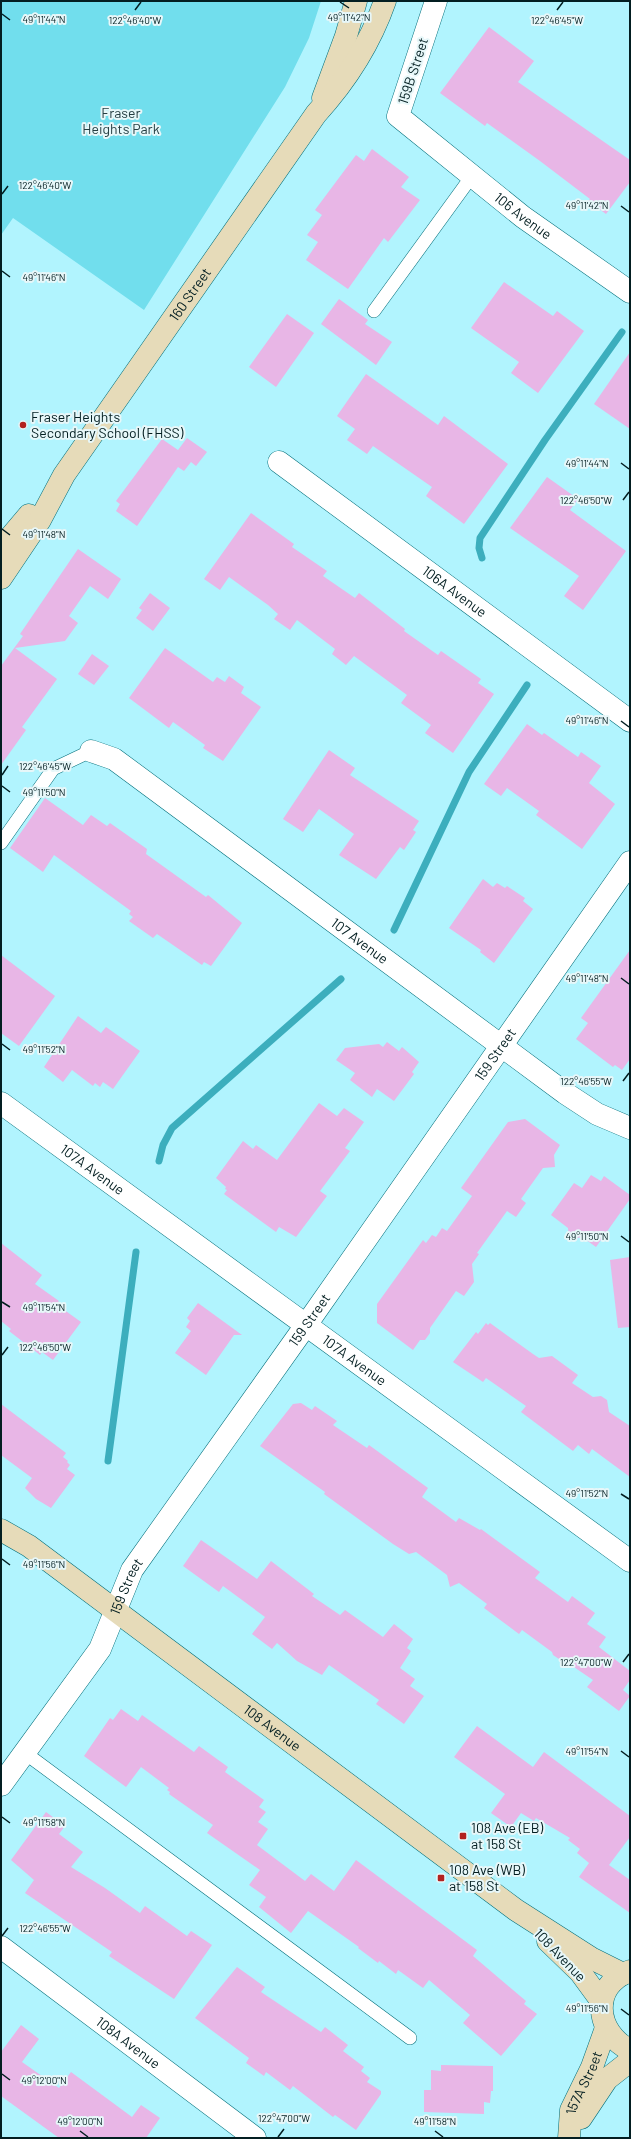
<svg xmlns="http://www.w3.org/2000/svg" width="631" height="2139" font-family="Barlow,sans-serif">
<rect width="100%" height="100%" fill="#b1f4fe"/>
<polygon fill="#71deed" points="1,1 321,1 309,38 285,87 144,310 13,218 1,235"/>
<g fill="none" stroke-linecap="round" stroke-linejoin="round">
<g stroke="#3caebd" stroke-width="7">
<polyline points="482,558 479,548 480,538 545,440 622,332"/>
<polyline points="394,930 469,772 527,685"/>
<polyline points="159,1161 163,1145 172,1128 341,979"/>
<polyline points="108,1461 136,1252"/>
</g>
</g>
<g fill="#e8b6e6">
<polygon points="489,27 534,61 518,82 630,160 630,182 606,214 588,201 590,199 540,161 487,123 485,126 440,93"/>
<polygon points="372,149 409,177 401,187 420,200 388,242 384,238 348,289 306,260 318,242 307,235 322,215 315,210 356,155 364,161"/>
<polygon points="504,282 553,316 557,311 584,331 538,393 511,373 519,362 471,328"/>
<polygon points="339,299 368,320 365,324 392,342 376,365 321,324"/>
<polygon points="287,314 314,333 276,387 249,367"/>
<polygon points="630,352 630,429 594,404"/>
<polygon points="366,374 438,425 444,416 508,464 464,524 426,496 432,487 373,446 367,454 347,440 355,429 337,416"/>
<polygon points="187,438 207,452 196,466 191,462 184,471 178,467 137,526 116,511 120,504 116,501 162,439 178,450"/>
<polygon points="547,477 578,499 570,510 626,551 583,610 564,596 579,576 510,528"/>
<polygon points="251,513 294,544 292,547 327,571 323,576 355,598 359,593 405,629 404,631 438,655 441,651 481,679 478,683 494,694 453,753 425,733 431,725 401,703 407,695 354,656 346,665 332,654 335,649 297,620 290,630 274,619 278,614 268,605 229,577 220,590 204,579"/>
<polygon points="78,549 121,579 108,599 90,586 69,616 78,623 65,641 15,648 57,679 22,727 26,730 1,765 1,666 23,636 20,634"/>
<polygon points="150,593 170,608 153,631 136,618 142,610 139,608"/>
<polygon points="165,648 213,682 217,677 225,682 229,676 244,687 241,693 261,707 223,761 203,748 205,745 173,722 169,728 129,698"/>
<polygon points="92,654 109,666 94,685 78,674"/>
<polygon points="527,724 542,735 544,733 578,757 581,752 601,766 589,783 615,804 582,849 536,815 539,811 507,788 501,796 484,784"/>
<polygon points="329,750 355,768 350,775 419,821 413,830 416,832 404,850 400,847 376,879 339,855 354,834 319,809 303,832 283,819"/>
<polygon points="45,798 83,825 91,815 107,826 110,823 147,849 146,854 206,897 208,895 242,923 211,966 204,962 202,965 157,934 153,938 129,921 133,917 129,914 131,911 54,855 43,872 10,848"/>
<polygon points="483,879 493,887 497,883 505,888 507,886 525,898 523,901 533,909 494,963 480,952 481,950 449,928"/>
<polygon points="630,950 630,1059 622,1070 615,1065 613,1067 576,1039 588,1023 581,1018"/>
<polygon points="1,955 55,996 19,1046 1,1033"/>
<polygon points="78,1016 101,1033 106,1027 140,1051 113,1089 103,1082 100,1087 95,1083 93,1086 72,1070 63,1082 44,1067"/>
<polygon points="387,1042 399,1051 402,1047 419,1062 412,1072 414,1074 394,1101 377,1089 372,1097 350,1080 355,1073 336,1060 345,1048 379,1044 383,1047"/>
<polygon points="319,1103 337,1116 344,1108 364,1122 345,1148 350,1151 320,1191 327,1196 296,1237 279,1227 276,1232 224,1194 227,1190 225,1189 226,1187 216,1178 243,1141 253,1149 256,1145 277,1160"/>
<polygon points="525,1119 560,1145 554,1155 555,1167 543,1168 521,1199 526,1203 516,1217 507,1211 477,1253 479,1254 472,1264 474,1282 464,1296 456,1291 430,1328 430,1333 425,1340 420,1340 413,1350 377,1323 377,1304 423,1240 426,1243 432,1235 436,1237 442,1228 447,1231 472,1196 461,1188 508,1122"/>
<polygon points="591,1175 601,1181 604,1176 630,1195 630,1199 596,1247 582,1237 569,1240 568,1228 551,1215 574,1183 582,1188"/>
<polygon points="1,1243 42,1275 35,1284 59,1301 56,1304 81,1322 53,1360 42,1352 40,1355 9,1331 11,1329 1,1321"/>
<polygon points="630,1257 630,1327 618,1328 610,1260"/>
<polygon points="198,1303 242,1335 234,1335 206,1375 175,1353 191,1331 186,1327 190,1321 187,1318"/>
<polygon points="486,1323 488,1325 490,1323 533,1354 539,1358 552,1356 578,1375 572,1383 593,1397 601,1396 607,1400 609,1412 630,1426 630,1477 592,1449 589,1454 578,1445 573,1451 521,1412 526,1406 486,1378 483,1382 453,1362 476,1332 478,1334"/>
<polygon points="301,1403 312,1410 315,1406 337,1421 333,1425 367,1448 369,1445 428,1488 422,1497 456,1522 459,1518 480,1530 481,1529 540,1572 535,1578 568,1602 572,1596 595,1613 587,1624 606,1637 599,1647 630,1671 630,1680 623,1690 630,1696 619,1711 587,1687 593,1680 562,1659 559,1659 553,1655 552,1652 522,1630 519,1634 484,1608 487,1604 459,1583 450,1587 447,1575 416,1552 409,1554 393,1544 324,1494 325,1492 260,1446 293,1404"/>
<polygon points="1,1404 66,1453 63,1457 68,1461 67,1462 70,1465 67,1469 75,1475 51,1508 36,1499 25,1488 32,1478 1,1455"/>
<polygon points="201,1540 257,1579 271,1561 314,1594 312,1596 340,1615 345,1610 383,1637 394,1624 413,1639 407,1648 411,1651 400,1668 415,1679 410,1686 424,1696 404,1724 376,1704 379,1700 329,1665 322,1675 297,1661 277,1643 272,1649 252,1634 265,1617 223,1586 219,1592 183,1566"/>
<polygon points="121,1709 138,1721 142,1715 194,1752 199,1746 228,1767 225,1772 264,1800 259,1807 266,1812 258,1822 268,1829 257,1845 305,1881 311,1874 334,1891 356,1860 477,1950 473,1956 526,2001 524,2004 537,2014 501,2056 463,2023 470,2015 429,1980 423,1988 398,1970 396,1974 379,1961 378,1963 358,1948 359,1947 308,1911 291,1933 259,1907 266,1897 249,1885 260,1870 207,1833 213,1825 169,1794 170,1792 167,1790 169,1788 141,1767 126,1787 84,1756 110,1718 113,1720"/>
<polygon points="477,1726 533,1767 544,1752 630,1816 630,1837 609,1865 630,1880 630,1913 579,1877 589,1863 577,1853 580,1849 568,1840 570,1838 536,1818 534,1821 521,1813 511,1827 491,1813 505,1794 454,1757"/>
<polygon points="46,1812 65,1826 59,1834 83,1852 71,1867 105,1888 140,1913 145,1906 187,1936 191,1931 212,1945 174,1999 109,1956 112,1952 25,1893 34,1880 11,1860"/>
<polygon points="237,1967 265,1987 261,1992 321,2032 325,2027 348,2045 343,2051 364,2067 361,2071 370,2078 367,2082 381,2091 381,2094 356,2130 335,2115 333,2117 293,2086 290,2090 266,2072 264,2076 246,2063 249,2058 195,2018"/>
<polygon points="21,2025 39,2039 22,2062 59,2088 71,2072 132,2117 141,2105 160,2118 146,2138 59,2138 1,2096 1,2052"/>
<polygon points="441,2065 493,2066 493,2091 491,2091 490,2103 484,2102 484,2114 424,2112 424,2090 431,2090 431,2070 441,2071"/>
</g>
<g fill="none" stroke-linecap="round" stroke-linejoin="round">
<g stroke="#026e7a" stroke-width="14">
<g id="lane">
<polyline points="374,311 472,176"/>
<polyline points="1,843 53,769 91,751"/>
<polyline points="25,1753 410,2038"/>
</g>
</g>
<g stroke="#026e7a" stroke-width="23">
<g id="street">
<path id="s1" d="M436,1L398,116L523,217L630,292"/>
<path id="s2" d="M279,462L630,721"/>
<path id="s3" d="M91,751L114,759L565,1093L597,1114L630,1128"/>
<path id="s4" d="M1,1103L630,1561"/>
<path id="s5" d="M1,1785L100,1649L132,1570L306,1325L630,862"/>
<path id="s6" d="M1,1947L255,2138"/>
</g>
</g>
<g stroke="#026e7a" stroke-width="23">
<g id="secondary">
<polyline points="323,98 346,36 356,1"/>
<polyline points="1,548 29,515"/>
<path id="s7" d="M1,578L40,520L64,475L316,114C347,80 370,44 385,1"/>
<path id="s8" d="M1,1530L29,1546L516,1910L591,1958L623,1974"/>
<polyline points="548,1941 580,1972 602,2002"/>
<path d="M630,1971C590,1985 595,2033 630,2050"/>
<polyline points="581,2118 607,2079 630,2061"/>
<path id="s9" d="M569,2138L571,2110L592,2067L606,2028"/>
</g>
</g>
<use href="#lane" stroke="#fff" stroke-width="13"/>
<use href="#street" stroke="#fff" stroke-width="22"/>
<use href="#secondary" stroke="#e6dbb9" stroke-width="22"/>
</g>
<path fill="none" stroke="#031e21" stroke-width="1.5" d="M340,2L349,8M135,10L141,2M557,10L563,2M2,14L10,20M2,194L8,186M621,206L629,212M2,271L10,277M621,463L629,469M623,500L629,492M2,529L10,535M621,721L629,727M2,775L8,766M2,786L10,792M621,978L629,984M2,1044L10,1050M623,1081L629,1073M621,1236L629,1242M2,1302L10,1307M2,1355L8,1347M621,1494L629,1499M2,1559L10,1565M623,1662L629,1654M621,1751L629,1757M2,1817L10,1823M2,1936L8,1928M621,2009L629,2015M2,2074L10,2080M80,2131L88,2137M435,2131L443,2137M278,2137L284,2129"/>
<g fill="#b22220" stroke="#e7f7f9" stroke-width="1.5">
<circle cx="23" cy="425" r="4"/>
<rect x="459" y="1832" width="8" height="8" rx="2"/>
<rect x="437" y="1874" width="8" height="8" rx="2"/>
</g>
<g text-anchor="middle" stroke-width="4" stroke-linejoin="round" paint-order="stroke">
<g font-size="14" fill="#031e21" stroke="#e7f7f9">
<text transform="translate(413 71) rotate(-72)" y="5">159B Street</text>
<text dy="5" stroke="none"><textPath href="#s1" startOffset="281">106 Avenue</textPath></text>
<text dy="5" stroke="none"><textPath href="#s7" startOffset="341">160 Street</textPath></text>
<text dy="5" stroke="none"><textPath href="#s2" startOffset="218">106A Avenue</textPath></text>
<text dy="5" stroke="none"><textPath href="#s3" startOffset="330">107 Avenue</textPath></text>
<text dy="5" stroke="none"><textPath href="#s5" startOffset="884">159 Street</textPath></text>
<text dy="5" stroke="none"><textPath href="#s4" startOffset="113">107A Avenue</textPath></text>
<text dy="5" stroke="none"><textPath href="#s5" startOffset="560">159 Street</textPath></text>
<text dy="5" stroke="none"><textPath href="#s4" startOffset="437">107A Avenue</textPath></text>
<text dy="5" stroke="none"><textPath href="#s5" startOffset="236">159 Street</textPath></text>
<text dy="5" stroke="none"><textPath href="#s8" startOffset="336">108 Avenue</textPath></text>
<text transform="translate(560 1955) rotate(46)" y="5">108 Avenue</text>
<text dy="5" stroke="none"><textPath href="#s6" startOffset="159">108A Avenue</textPath></text>
<text dy="5" stroke="none"><textPath href="#s9" startOffset="58">157A Street</textPath></text>
</g>
<g font-size="14" fill="#253e42" stroke="#e7f7f9">
<text x="121" y="118">Fraser<tspan x="121" dy="16">Heights Park</tspan></text>
</g>
<g font-size="14" fill="#031e21" stroke="#e7f7f9" text-anchor="start">
<text x="31" y="422">Fraser Heights<tspan x="31" dy="16">Secondary School (FHSS)</tspan></text>
<text x="471" y="1833">108 Ave (EB)<tspan x="471" dy="16">at 158 St</tspan></text>
<text x="449" y="1875">108 Ave (WB)<tspan x="449" dy="16">at 158 St</tspan></text>
</g>
</g>
<g font-size="10" text-anchor="middle" fill="#031e21" stroke="#e7f7f9" stroke-width="4" stroke-linejoin="round" paint-order="stroke">
<text x="349" y="21">49°11'42"N</text>
<text x="44" y="23">49°11'44"N</text>
<text x="135" y="24">122°46'40"W</text>
<text x="557" y="24">122°46'45"W</text>
<text x="45" y="189">122°46'40"W</text>
<text x="587" y="209">49°11'42"N</text>
<text x="44" y="281">49°11'46"N</text>
<text x="587" y="467">49°11'44"N</text>
<text x="586" y="504">122°46'50"W</text>
<text x="44" y="538">49°11'48"N</text>
<text x="587" y="724">49°11'46"N</text>
<text x="45" y="770">122°46'45"W</text>
<text x="44" y="796">49°11'50"N</text>
<text x="587" y="982">49°11'48"N</text>
<text x="44" y="1053">49°11'52"N</text>
<text x="586" y="1085">122°46'55"W</text>
<text x="587" y="1240">49°11'50"N</text>
<text x="44" y="1311">49°11'54"N</text>
<text x="45" y="1351">122°46'50"W</text>
<text x="587" y="1497">49°11'52"N</text>
<text x="44" y="1568">49°11'56"N</text>
<text x="586" y="1666">122°47'00"W</text>
<text x="587" y="1755">49°11'54"N</text>
<text x="44" y="1826">49°11'58"N</text>
<text x="45" y="1932">122°46'55"W</text>
<text x="587" y="2012">49°11'56"N</text>
<text x="44" y="2084">49°12'00"N</text>
<text x="284" y="2122">122°47'00"W</text>
<text x="80" y="2125">49°12'00"N</text>
<text x="435" y="2125">49°11'58"N</text>
</g>
<rect width="631" height="2139" fill="none" stroke="#031e21" stroke-width="4"/>
</svg>
